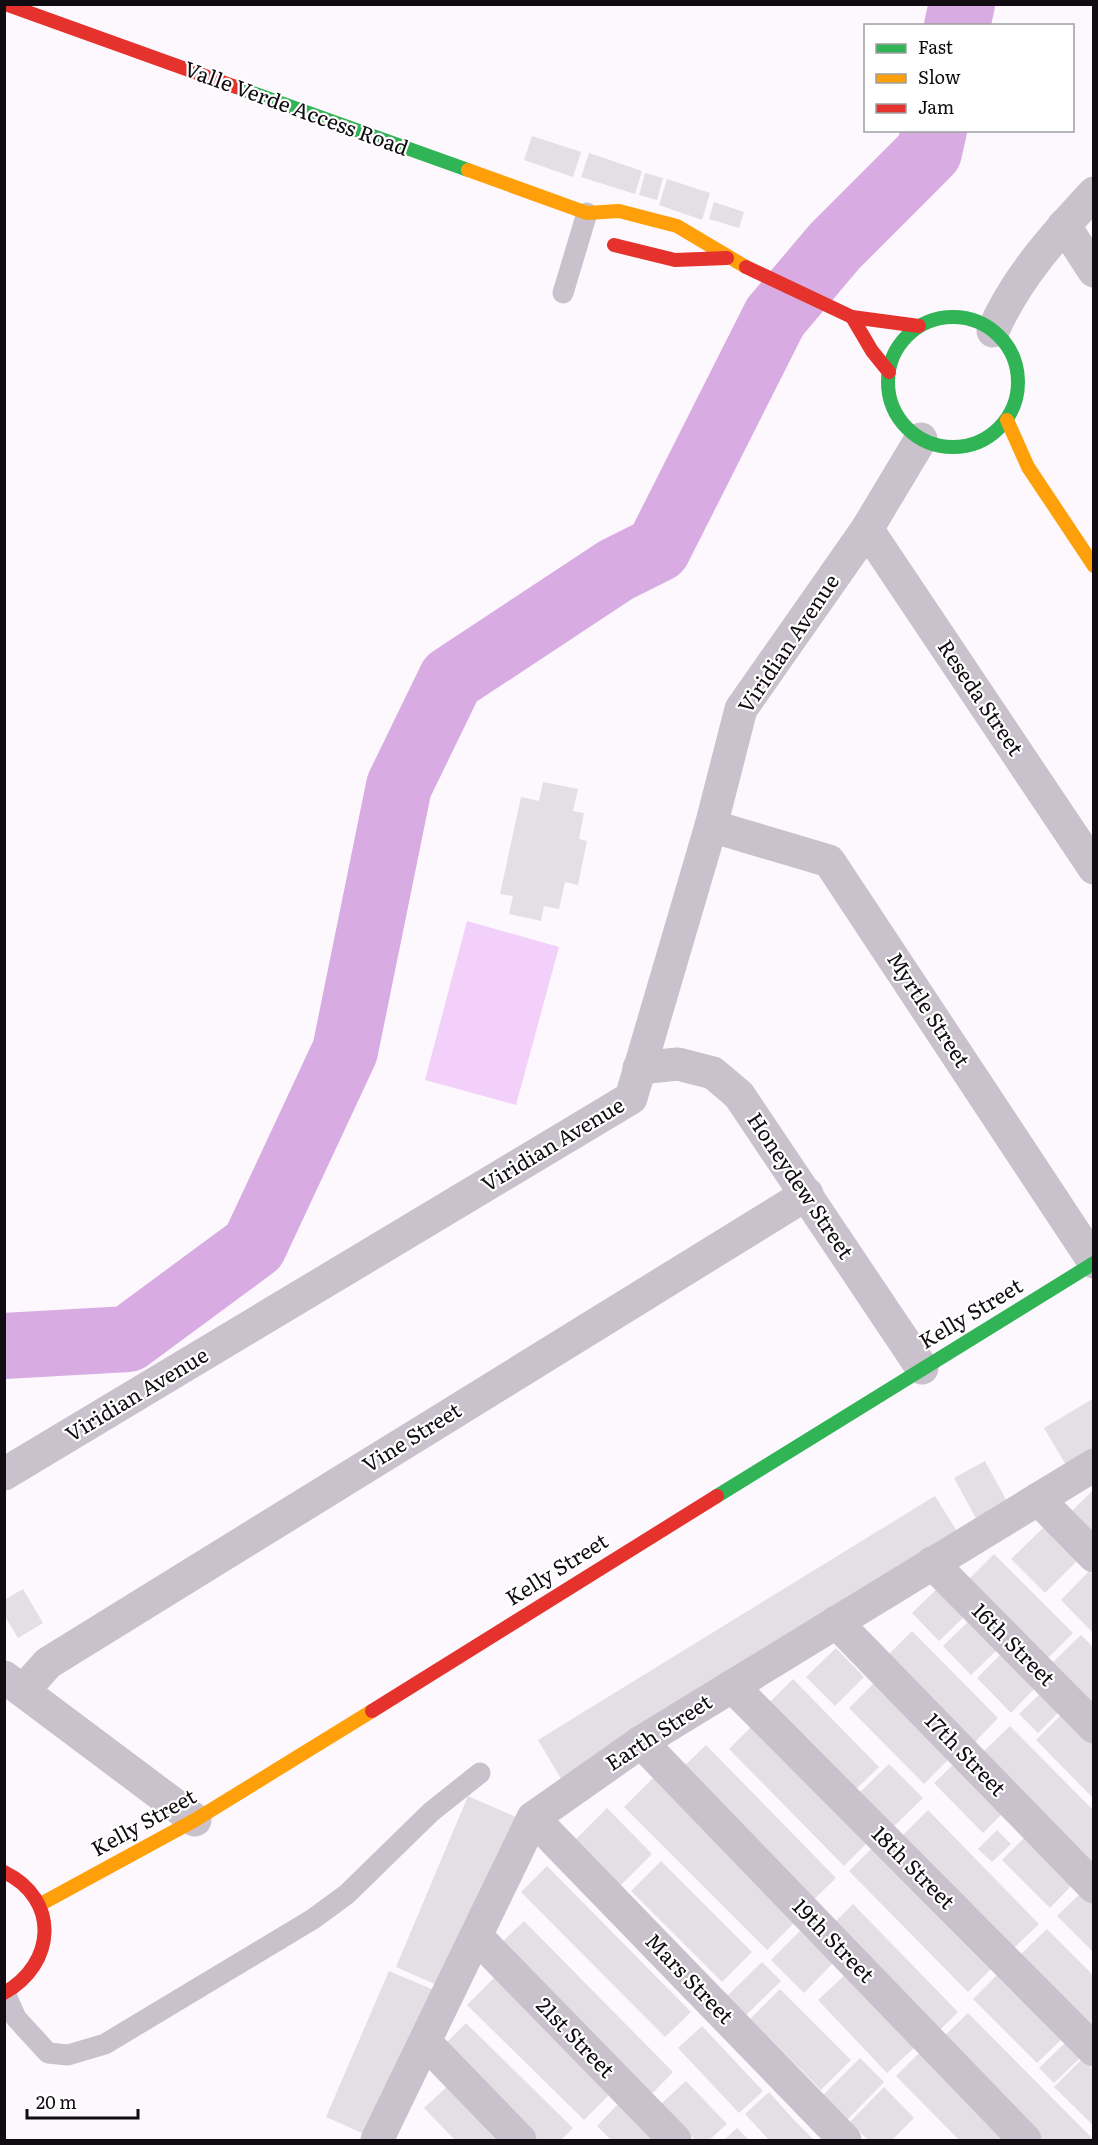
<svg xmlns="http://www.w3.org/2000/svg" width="1098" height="2145" font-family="Literata,serif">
<rect width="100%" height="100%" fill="#fcf8fd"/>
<polygon fill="#f2d0f9" points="467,921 559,947 516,1105 425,1080"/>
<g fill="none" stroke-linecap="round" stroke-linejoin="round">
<g stroke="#d8ace2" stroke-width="66">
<polyline points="957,26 962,4"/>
<polyline points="4,1346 128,1339 254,1246 345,1051 399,786 451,679 616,570 658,549 775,317 835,246 929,152 934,130"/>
</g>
</g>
<g fill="#e3dfe4">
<polygon points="532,136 581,152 573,177 524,160"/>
<polygon points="589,153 642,171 635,194 581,177"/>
<polygon points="645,173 663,178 657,200 639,195"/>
<polygon points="667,179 710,193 702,220 659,205"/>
<polygon points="714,202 744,212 739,228 709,219"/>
<polygon points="543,782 578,789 573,811 584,813 579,839 587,841 578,885 565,882 559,909 544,906 541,921 509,914 513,896 500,894 521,797 539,801"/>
<polygon points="1094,1398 1094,1449 1066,1465 1044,1428"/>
<polygon points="985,1461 1010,1507 979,1524 954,1478"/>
<polygon points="1094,1489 1094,1547 1065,1518"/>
<polygon points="935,1496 960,1536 563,1782 538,1740"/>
<polygon points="1044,1527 1078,1560 1045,1593 1011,1559"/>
<polygon points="994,1554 1073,1633 1045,1661 967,1581"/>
<polygon points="1089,1571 1094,1576 1094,1634 1061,1600"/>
<polygon points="940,1586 967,1614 939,1641 912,1613"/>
<polygon points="23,1589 43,1623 18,1638 4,1615 4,1600"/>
<polygon points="974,1616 1002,1645 971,1675 943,1646"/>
<polygon points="912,1631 998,1718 970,1747 884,1659"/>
<polygon points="1081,1635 1094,1648 1094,1706 1052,1663"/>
<polygon points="836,1648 864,1677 835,1706 806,1677"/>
<polygon points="1003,1652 1037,1686 1011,1713 977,1678"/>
<polygon points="793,1679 879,1767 854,1791 768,1704"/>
<polygon points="877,1680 952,1756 924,1784 849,1708"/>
<polygon points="1043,1691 1061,1710 1038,1733 1019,1714"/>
<polygon points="1065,1711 1094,1740 1094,1799 1036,1740"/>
<polygon points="754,1724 869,1841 844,1866 729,1749"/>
<polygon points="1010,1726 1094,1811 1094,1864 981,1754"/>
<polygon points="706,1745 836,1878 808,1905 677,1773"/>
<polygon points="958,1760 1007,1809 983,1833 934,1783"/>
<polygon points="889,1764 923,1798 888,1832 855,1797"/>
<polygon points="654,1777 797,1920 767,1950 624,1807"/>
<polygon points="468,1796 516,1817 444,1988 396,1967"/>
<polygon points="607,1808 652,1854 618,1888 573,1842"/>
<polygon points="928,1810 1039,1924 1013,1949 902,1836"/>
<polygon points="997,1830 1011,1844 992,1862 978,1849"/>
<polygon points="1029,1833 1076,1881 1050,1908 1002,1860"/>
<polygon points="872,1848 992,1968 968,1992 849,1871"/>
<polygon points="661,1861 752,1952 722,1982 631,1891"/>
<polygon points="547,1866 691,2012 665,2037 521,1892"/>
<polygon points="1084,1890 1094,1898 1094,1953 1057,1916"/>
<polygon points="853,1904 958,2012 934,2036 828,1929"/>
<polygon points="524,1921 673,2072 648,2098 498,1946"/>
<polygon points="1047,1929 1094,1976 1094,2033 1019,1956"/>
<polygon points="800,1931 833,1963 804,1993 771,1960"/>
<polygon points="762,1962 781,1981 743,2018 724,1999"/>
<polygon points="389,1971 434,1990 371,2137 326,2117"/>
<polygon points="847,1973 916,2046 887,2073 818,2000"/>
<polygon points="498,1974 615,2089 584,2120 467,2005"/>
<polygon points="998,1974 1062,2039 1037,2063 973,1999"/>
<polygon points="780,1989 851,2060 821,2090 750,2019"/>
<polygon points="968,2013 1094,2140 1035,2140 938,2042"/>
<polygon points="466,2023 573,2128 561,2140 532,2140 440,2049"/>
<polygon points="702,2026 763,2091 739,2113 678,2048"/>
<polygon points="1065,2043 1080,2058 1054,2083 1039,2068"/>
<polygon points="920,2052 1007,2140 959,2140 896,2076"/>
<polygon points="860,2058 884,2082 847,2120 822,2096"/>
<polygon points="1082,2059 1094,2071 1094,2126 1054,2087"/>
<polygon points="686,2081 727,2124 709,2140 695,2140 661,2104"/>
<polygon points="449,2085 502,2140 455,2140 424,2108"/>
<polygon points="884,2087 914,2118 892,2140 868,2140 850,2122"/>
<polygon points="769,2092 794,2120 814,2140 769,2140 745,2114"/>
<polygon points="620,2102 659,2140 611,2140 597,2126"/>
<polygon points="737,2128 749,2140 724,2140"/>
</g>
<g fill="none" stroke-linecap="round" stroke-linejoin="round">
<g stroke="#c9c1cc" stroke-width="21">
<polyline points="563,293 587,213"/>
<polyline points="5,1993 16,2018 48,2053 68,2055 105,2044 313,1919 347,1894 431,1812 480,1773"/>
</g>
<g stroke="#c9c1cc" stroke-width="33">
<polyline points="1064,225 1094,271"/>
<path d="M993,331C1016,278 1055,235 1094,193"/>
<polyline points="867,529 1094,868"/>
<polyline points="711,826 829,861 1094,1262"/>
<polyline points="639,1068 678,1064 713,1073 739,1095 922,1368"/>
<polyline points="4,1474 631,1098 711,826 741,709 867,529 921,439"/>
<polyline points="1038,1499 1094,1556"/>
<polyline points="932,1563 1094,1727"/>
<polyline points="836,1622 1094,1887"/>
<polyline points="4,1677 195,1820"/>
<polyline points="732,1686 1094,2050"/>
<polyline points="23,1691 48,1663 807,1194"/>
<polyline points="641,1742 1025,2140"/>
<polyline points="533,1818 845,2140"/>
<polyline points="476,1936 675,2140"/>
<polyline points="425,2042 520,2140"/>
<polyline points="377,2140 533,1818 641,1742 1094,1465"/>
</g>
<g stroke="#30b455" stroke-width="14">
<polyline points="236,87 468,170"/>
<circle cx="953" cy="382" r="65"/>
<polyline points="717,1496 1094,1263"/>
</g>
<g stroke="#ff9f0a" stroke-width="14">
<polyline points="468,170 587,213 619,211 677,226 746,267"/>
<polyline points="1007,420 1028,467 1094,566"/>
<polyline points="39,1905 195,1820 372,1711"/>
</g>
<g stroke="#e5322d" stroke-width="14">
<polyline points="5,4 236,87"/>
<polyline points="614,245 675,260 727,258"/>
<polyline points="746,267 852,317 919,326"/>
<polyline points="852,317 872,351 889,372"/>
<polyline points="372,1711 717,1496"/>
<path d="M4,1872C60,1899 56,1964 4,1993"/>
</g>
</g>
<g text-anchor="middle" stroke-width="4.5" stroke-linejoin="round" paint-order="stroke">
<g font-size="21" fill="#100c11" stroke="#fff">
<text transform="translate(296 109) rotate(20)" y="7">Valle Verde Access Road</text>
<text transform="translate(789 644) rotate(-56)" y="7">Viridian Avenue</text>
<text transform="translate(980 698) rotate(56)" y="7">Reseda Street</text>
<text transform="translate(928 1010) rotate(57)" y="7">Myrtle Street</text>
<text transform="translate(553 1145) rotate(-31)" y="7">Viridian Avenue</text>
<text transform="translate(800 1186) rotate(56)" y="7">Honeydew Street</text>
<text transform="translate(971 1314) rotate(-31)" y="7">Kelly Street</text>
<text transform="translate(137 1395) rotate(-31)" y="7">Viridian Avenue</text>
<text transform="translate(412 1438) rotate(-32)" y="7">Vine Street</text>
<text transform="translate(557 1570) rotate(-32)" y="7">Kelly Street</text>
<text transform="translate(1013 1645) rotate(45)" y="7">16th Street</text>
<text transform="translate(659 1733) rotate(-33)" y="7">Earth Street</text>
<text transform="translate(965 1755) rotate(46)" y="7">17th Street</text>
<text transform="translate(144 1823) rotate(-29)" y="7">Kelly Street</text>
<text transform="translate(913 1868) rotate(45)" y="7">18th Street</text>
<text transform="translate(833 1941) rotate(46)" y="7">19th Street</text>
<text transform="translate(689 1979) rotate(46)" y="7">Mars Street</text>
<text transform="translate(575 2038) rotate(46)" y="7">21st Street</text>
</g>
</g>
<rect width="1098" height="2145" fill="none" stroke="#100c11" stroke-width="12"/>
<rect x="864" y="24" width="210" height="108" fill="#ffffff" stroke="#9f9ea0" stroke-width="1.5"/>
<rect x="876" y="44" width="30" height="9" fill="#30b455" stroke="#9f9ea0" stroke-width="1.5"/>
<text x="918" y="54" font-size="18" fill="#100c11">Fast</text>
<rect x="876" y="74" width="30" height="9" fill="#ff9f0a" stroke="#9f9ea0" stroke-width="1.5"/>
<text x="918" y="84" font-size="18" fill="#100c11">Slow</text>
<rect x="876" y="104" width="30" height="9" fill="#e5322d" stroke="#9f9ea0" stroke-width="1.5"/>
<text x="918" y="114" font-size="18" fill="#100c11">Jam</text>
<path d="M27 2109v9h111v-9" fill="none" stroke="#100c11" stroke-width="3"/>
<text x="36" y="2109" font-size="18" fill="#100c11" stroke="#ffffff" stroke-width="4.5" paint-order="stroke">20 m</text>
</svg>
